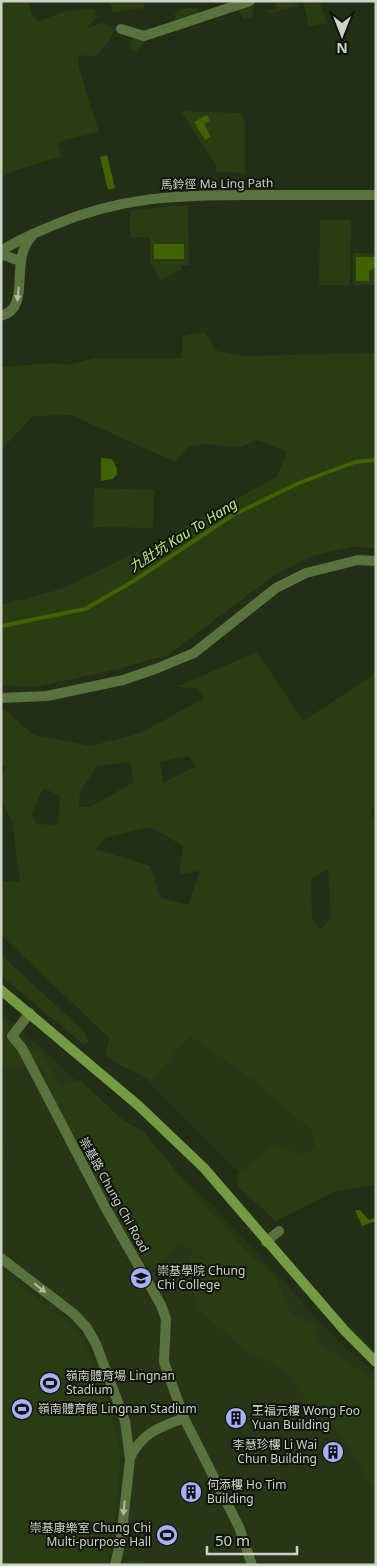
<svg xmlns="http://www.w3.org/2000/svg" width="377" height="1566" font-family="'Noto Sans','Noto Sans TC',sans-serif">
<rect width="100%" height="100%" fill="#232e16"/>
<g fill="#283617">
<polygon points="1,1012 215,1207 330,1333 376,1375 376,1565 1,1565"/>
<polygon points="197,1013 328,1142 269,1202 138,1072"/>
</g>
<g fill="#2a3c12" fill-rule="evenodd">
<polygon points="1,1 29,1 31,13 38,21 67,11 94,9 98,17 85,29 102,23 115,30 109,41 95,57 78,55 79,68 99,132 57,142 61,156 11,172 1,178"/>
<polygon points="109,1 148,1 144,3 144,8 113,13"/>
<polygon points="277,1 292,1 299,7 269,13 266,11 275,9"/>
<polygon points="303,1 322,1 320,4 328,23 309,27"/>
<polygon points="253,4 253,16 244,20 239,11"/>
<polygon points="196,8 204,19 204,22 176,32 172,29 177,22 174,15 181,9"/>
<polygon points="148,28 148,38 137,52 131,50 129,44 137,33"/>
<polygon points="181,111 240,113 245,122 245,173 216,172 216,165"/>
<polygon points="171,206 188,206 189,265 181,265 181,270 160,280 153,265 150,265 150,237 130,237 130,211"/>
<polygon points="320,220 351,220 350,285 319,285"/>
<polygon points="353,253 376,253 376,284 374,285 353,286"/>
<polygon points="204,332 217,351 243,356 376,353 376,548 352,547 312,556 275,575 168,655 122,668 36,687 1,685 1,605 62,589 155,543 277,477 287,452 258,440 240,447 203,444 188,447 175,462 71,415 33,416 1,450 1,367 52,363 68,365 94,358 182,358 183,336"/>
<polygon points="94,488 154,490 153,528 93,527"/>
<path d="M257,652L303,721L376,673V806L370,810L373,818L376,816V1185L336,1191L276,1221L238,1187L237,1174L274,1145L305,1155L315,1146L311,1130L254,1081L190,1036L151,1080L118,1064L105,1055L109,1038L1,935V882L20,881L12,821L1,800V782L6,767L1,766V710L6,711L34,735L90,746L141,733L204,698L196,688L176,687ZM189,756L195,767L163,783L160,762ZM130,762L134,782L90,807H79L80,792L97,766ZM43,788L60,796L58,825L36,824L32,814ZM151,827L183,846L179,874L200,871L188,905L161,898L150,866L95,849L107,837ZM328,869L331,919L320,930L312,917L311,879Z"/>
<polygon points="1,955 85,1032 88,1041 84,1045 1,976"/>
<polygon points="1,1017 21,1044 41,1053 60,1085 80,1080 123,1120 144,1132 213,1216 250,1255 275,1276 292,1315 316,1325 317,1341 376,1381 376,1492 339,1432 328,1419 310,1408 291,1375 265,1359 250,1354 219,1328 198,1307 189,1282 179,1287 166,1278 183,1273 193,1252 178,1241 161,1265 150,1270 97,1189 62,1119 41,1067 1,1067"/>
<polygon points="1,1133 6,1150 1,1181"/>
<polygon points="1,1270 74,1327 87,1347 116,1431 121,1458 113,1539 106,1565 1,1565"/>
<polygon points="125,1561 148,1561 153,1565 123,1565"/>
</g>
<g fill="#416200">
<polygon points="207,115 210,121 204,124 211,137 205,140 194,122"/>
<polygon points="107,155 115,188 108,190 100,157"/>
<rect x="154" y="244" width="30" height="15"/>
<polygon points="356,257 376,257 376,267 369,271 369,281 356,281"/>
<polygon points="101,458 112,459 117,469 117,474 113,479 101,481"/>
<polygon points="355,1210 360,1210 369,1220 376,1217 376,1221 362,1226"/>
</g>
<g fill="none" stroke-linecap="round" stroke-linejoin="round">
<polyline stroke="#416200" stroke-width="4" points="1,626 85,609 132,582 233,515 299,483 355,462 376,460"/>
<g stroke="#5a723e" stroke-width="10">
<polyline points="121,29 144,36 250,1"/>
<path d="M1,251C16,241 33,234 49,227C121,196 177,195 254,195C294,195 335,195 376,195"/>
<polyline points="1,254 20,261"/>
<path d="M1,316C33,307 8,261 32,236"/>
<polyline points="1,698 47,696 123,680 158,668 194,653 276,588 306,573 358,560 376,561"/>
<polyline points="30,1013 12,1036 22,1048 105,1207 161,1305 166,1319 164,1362 184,1418 239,1527 252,1565"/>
<polyline points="266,1242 279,1231"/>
<polyline points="1,1258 74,1314 87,1328 96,1344 125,1421 130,1459 121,1540 115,1565"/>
<path d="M130,1458C143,1432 158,1428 184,1418"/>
</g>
<polyline stroke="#749a44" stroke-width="10" points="1,990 139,1106 204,1168 345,1331 376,1362"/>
</g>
<defs><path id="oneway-solid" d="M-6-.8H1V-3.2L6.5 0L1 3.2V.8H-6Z" transform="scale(1.25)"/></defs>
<g fill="#b0bca3">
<use href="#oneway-solid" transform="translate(18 294) rotate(96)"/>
<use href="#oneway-solid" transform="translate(40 1288) rotate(38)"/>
<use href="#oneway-solid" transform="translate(124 1508) rotate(96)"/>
</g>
<defs>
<g id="university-disc" transform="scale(1.125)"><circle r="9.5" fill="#a8b0fc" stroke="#0f140a"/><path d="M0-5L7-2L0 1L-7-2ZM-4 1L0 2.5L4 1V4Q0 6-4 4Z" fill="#111"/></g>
<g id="stadium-disc" transform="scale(1.125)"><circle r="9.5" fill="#a8b0fc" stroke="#0f140a"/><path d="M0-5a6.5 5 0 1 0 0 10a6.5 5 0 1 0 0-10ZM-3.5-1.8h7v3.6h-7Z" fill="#111"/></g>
<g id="building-disc" transform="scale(1.125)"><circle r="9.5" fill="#a8b0fc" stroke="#0f140a"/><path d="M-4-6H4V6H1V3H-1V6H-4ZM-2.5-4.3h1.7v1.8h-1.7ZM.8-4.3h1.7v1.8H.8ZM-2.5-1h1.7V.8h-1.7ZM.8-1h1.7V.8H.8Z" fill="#111"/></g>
</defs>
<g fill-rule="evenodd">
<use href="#university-disc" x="141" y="1278"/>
<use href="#stadium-disc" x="50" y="1383"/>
<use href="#stadium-disc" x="22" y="1409"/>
<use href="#building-disc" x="236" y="1418"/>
<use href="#building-disc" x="333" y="1452"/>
<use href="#building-disc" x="191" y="1492"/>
<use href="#stadium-disc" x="167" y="1535"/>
</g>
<g text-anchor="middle" stroke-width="4" stroke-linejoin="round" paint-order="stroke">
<g font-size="12" fill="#cdd4c5" stroke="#0f140a">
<text transform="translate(217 184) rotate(-1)" y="4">馬鈴徑 Ma Ling Path</text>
<text transform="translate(114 1195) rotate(61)" y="4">崇基路 Chung Chi Road</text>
</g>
<g font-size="12" fill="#cdd4c5" stroke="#0f140a" text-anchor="start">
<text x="157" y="1275">崇基學院 Chung<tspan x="157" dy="14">Chi College</tspan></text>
<text x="66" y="1380">嶺南體育場 Lingnan<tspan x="66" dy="14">Stadium</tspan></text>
<text x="38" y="1413">嶺南體育館 Lingnan Stadium</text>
<text x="252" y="1415">王福元樓 Wong Foo<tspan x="252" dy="14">Yuan Building</tspan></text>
<text x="317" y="1449" text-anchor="end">李慧珍樓 Li Wai<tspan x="317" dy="14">Chun Building</tspan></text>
<text x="207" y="1489">何添樓 Ho Tim<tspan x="207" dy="14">Building</tspan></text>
<text x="151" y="1532" text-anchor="end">崇基康樂室 Chung Chi<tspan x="151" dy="14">Multi-purpose Hall</tspan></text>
</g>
<g font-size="14" font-style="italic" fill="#bcee7f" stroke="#0f140a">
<text transform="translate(183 535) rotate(-32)" y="5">九肚坑 Kau To Hang</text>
</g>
</g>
<rect width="377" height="1566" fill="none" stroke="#cdd4c5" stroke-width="5"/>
<g transform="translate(342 35) rotate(180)" stroke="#0f140a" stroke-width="4" paint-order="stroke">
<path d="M0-4L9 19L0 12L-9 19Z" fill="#cdd4c5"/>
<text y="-8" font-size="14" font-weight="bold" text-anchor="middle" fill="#cdd4c5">N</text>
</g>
<path d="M207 1546v8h90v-8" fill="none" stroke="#cdd4c5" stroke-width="2.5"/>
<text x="215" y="1546" font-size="15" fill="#cdd4c5" stroke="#0f140a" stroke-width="4" paint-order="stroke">50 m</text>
</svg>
